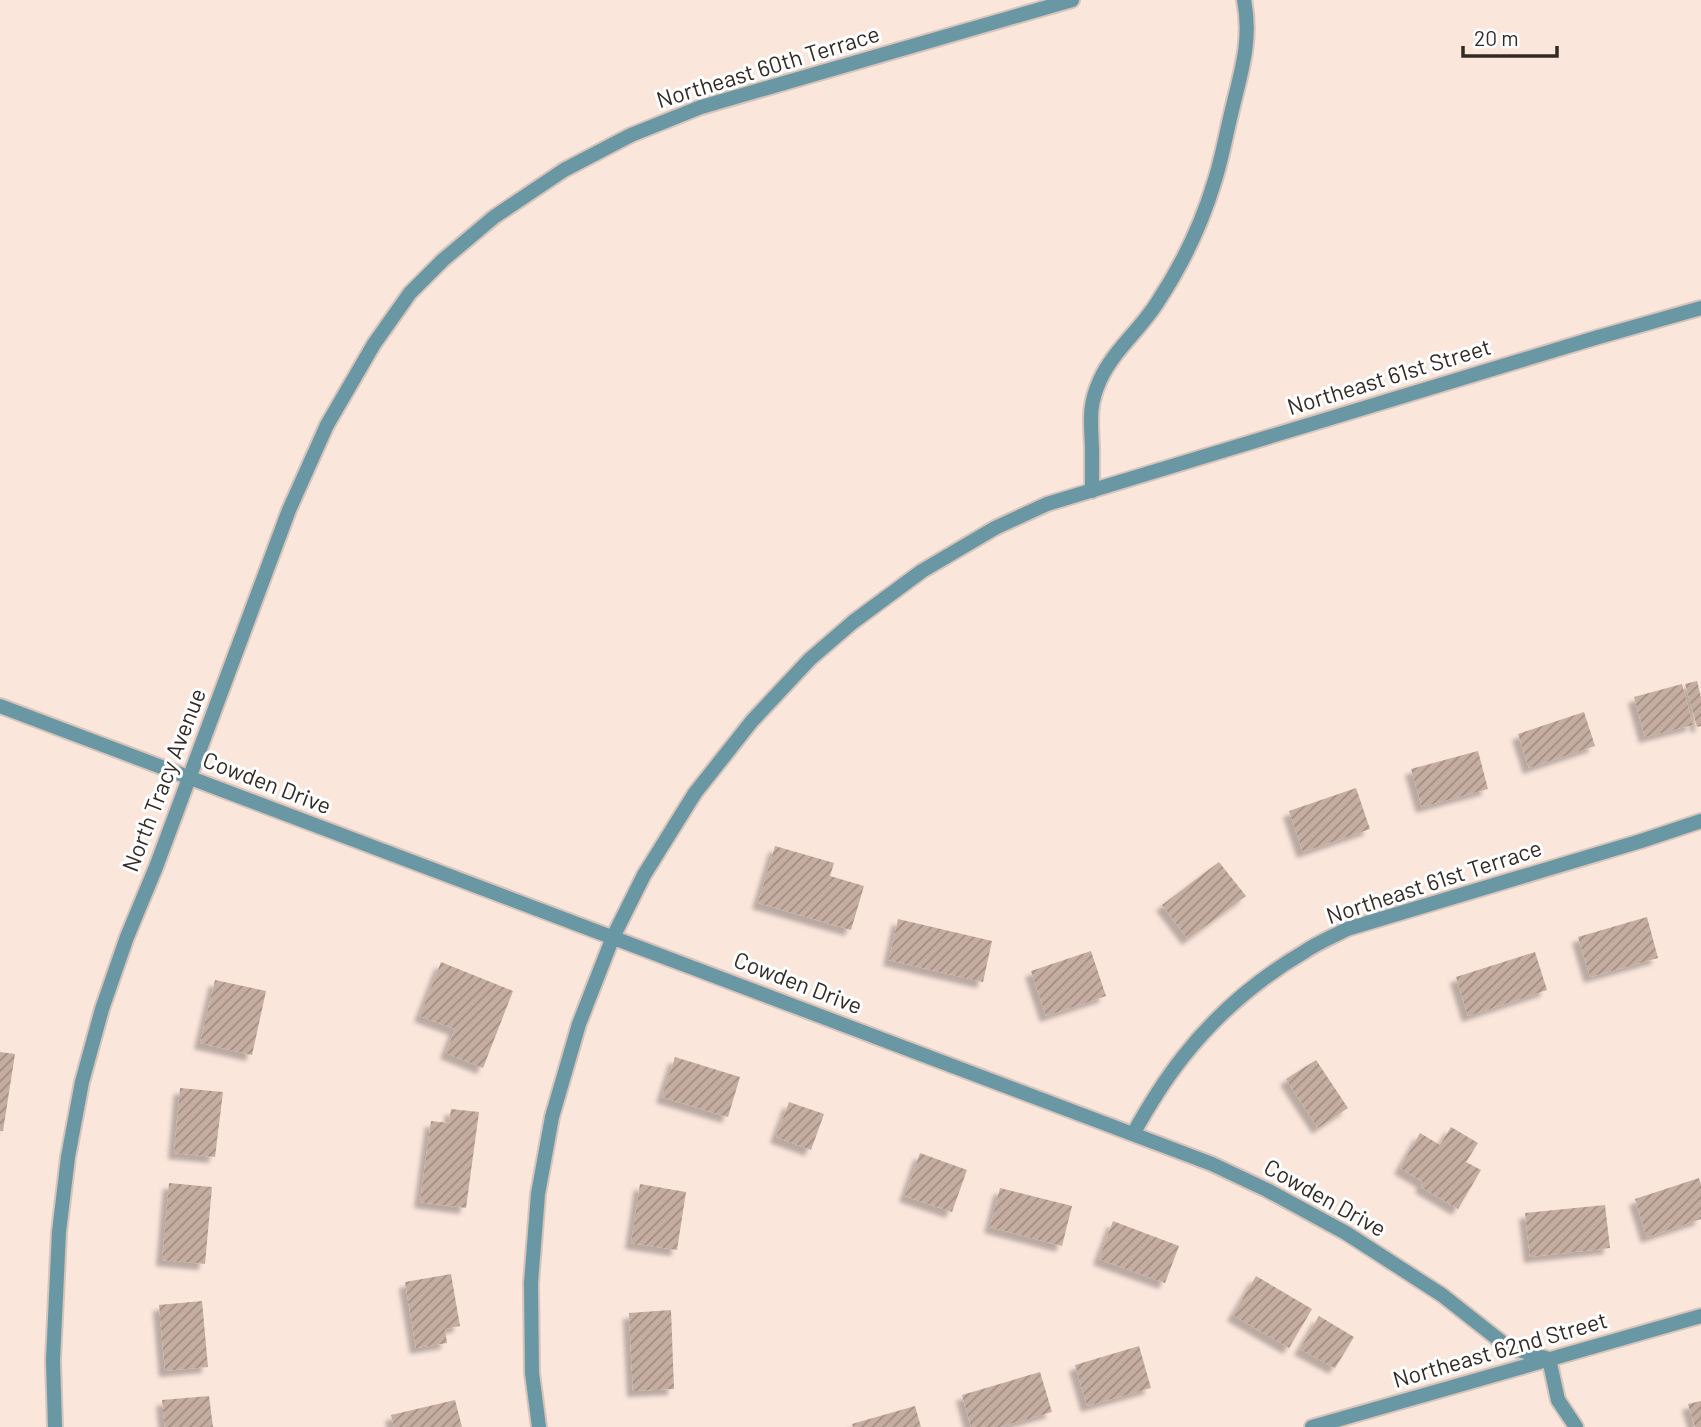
<svg xmlns="http://www.w3.org/2000/svg" width="1701" height="1427" font-family="Barlow,sans-serif">
<defs>
<pattern id="building-hatch" width="6" height="6" patternUnits="userSpaceOnUse" patternTransform="scale(1.75)"><rect width="6" height="6" fill="#c6ada1"/><path d="M-1 1l2-2M0 6l6-6M5 7l2-2" fill="none" stroke="#a18d83"/></pattern>
<filter id="shadow"><feDropShadow dx="-6" dy="6" stdDeviation="2" flood-color="#0004"/></filter>
</defs>
<rect width="100%" height="100%" fill="#fbe6dc"/>
<g fill="url(#building-hatch)" filter="url(#shadow)">
<polygon points="1697,681 1701,697 1701,726 1697,727 1685,684"/>
<polygon points="1682,684 1693,725 1645,737 1634,697"/>
<polygon points="1584,712 1595,746 1529,768 1518,734"/>
<polygon points="1478,751 1488,789 1422,807 1411,769"/>
<polygon points="1356,788 1370,829 1303,852 1289,811"/>
<polygon points="775,846 834,863 830,876 864,886 851,930 758,903"/>
<polygon points="1219,862 1246,896 1188,939 1162,905"/>
<polygon points="1647,917 1658,958 1590,977 1578,937"/>
<polygon points="898,919 992,941 983,982 889,960"/>
<polygon points="1091,951 1106,996 1046,1016 1031,971"/>
<polygon points="1535,952 1547,990 1468,1016 1456,977"/>
<polygon points="441,962 513,991 483,1068 446,1053 455,1029 420,1016"/>
<polygon points="215,980 266,991 252,1055 200,1043"/>
<polygon points="0,1052 15,1054 3,1131 0,1131"/>
<polygon points="675,1057 740,1077 728,1117 662,1097"/>
<polygon points="1316,1060 1348,1108 1318,1128 1286,1079"/>
<polygon points="180,1088 223,1092 215,1157 174,1153"/>
<polygon points="789,1102 824,1114 811,1150 776,1137"/>
<polygon points="451,1109 479,1112 466,1208 420,1202 431,1121 449,1123"/>
<polygon points="1451,1127 1478,1143 1466,1162 1481,1170 1458,1209 1421,1187 1423,1182 1400,1168 1420,1133 1440,1145"/>
<polygon points="920,1153 967,1170 952,1212 905,1196"/>
<polygon points="1699,1178 1701,1184 1701,1219 1647,1237 1635,1199"/>
<polygon points="169,1183 212,1187 205,1264 162,1260"/>
<polygon points="640,1184 686,1192 677,1250 631,1243"/>
<polygon points="1000,1188 1072,1206 1062,1246 990,1227"/>
<polygon points="1605,1205 1610,1248 1530,1257 1525,1213"/>
<polygon points="1113,1221 1179,1246 1165,1283 1099,1259"/>
<polygon points="451,1274 460,1326 445,1329 447,1343 416,1348 405,1282"/>
<polygon points="1256,1276 1312,1309 1289,1348 1233,1315"/>
<polygon points="202,1301 208,1367 165,1371 159,1305"/>
<polygon points="671,1310 674,1389 633,1391 629,1313"/>
<polygon points="1319,1316 1354,1337 1335,1368 1300,1349"/>
<polygon points="1139,1346 1151,1388 1087,1406 1075,1365"/>
<polygon points="1040,1372 1052,1412 1000,1427 971,1427 962,1395"/>
<polygon points="209,1396 213,1427 165,1427 162,1400"/>
<polygon points="455,1400 462,1427 394,1427 391,1415"/>
<polygon points="1701,1401 1701,1427 1695,1427 1688,1404"/>
<polygon points="915,1406 921,1427 853,1427 852,1424"/>
</g>
<g fill="none" stroke-linecap="round" stroke-linejoin="round">
<g stroke="#d7c4bb" stroke-width="18">
<g id="minor">
<path d="M1092,491C1092,477 1092,462 1092,448C1091,422 1088,406 1100,380C1113,351 1140,330 1157,303C1182,265 1201,226 1214,183C1222,159 1226,134 1232,110C1241,72 1252,40 1244,0"/>
<polyline points="0,706 1212,1164 1267,1190 1346,1233 1442,1295 1508,1347 1549,1359 1558,1400 1576,1427"/>
<path d="M1133,1134C1148,1107 1164,1081 1183,1057C1216,1015 1258,979 1304,952C1317,943 1332,937 1347,929L1641,841L1701,821"/>
<polyline points="55,1427 53,1360 59,1232 68,1157 82,1082 102,1009 127,937 156,867 289,510 327,425 374,344 410,293 443,260 494,217 564,170 631,135 701,107 1072,0"/>
<polyline points="539,1427 532,1373 531,1283 538,1194 552,1117 579,1024 613,937 644,875 695,793 752,721 810,659 853,622 922,571 995,528 1047,504 1595,338 1701,308"/>
<polyline points="1312,1427 1701,1316"/>
</g>
</g>
<use href="#minor" stroke="#6998a4" stroke-width="14"/>
</g>
<g text-anchor="middle" stroke-width="6" stroke-linejoin="round" paint-order="stroke">
<g font-size="23" fill="#332a25" stroke="#fff">
<text transform="translate(768 67) rotate(-17)" y="8">Northeast 60th Terrace</text>
<text transform="translate(1389 377) rotate(-17)" y="8">Northeast 61st Street</text>
<text transform="translate(164 780) rotate(-69)" y="8">North Tracy Avenue</text>
<text transform="translate(267 783) rotate(21)" y="8">Cowden Drive</text>
<text transform="translate(1434 882) rotate(-18)" y="8">Northeast 61st Terrace</text>
<text transform="translate(798 983) rotate(21)" y="8">Cowden Drive</text>
<text transform="translate(1325 1198) rotate(29)" y="8">Cowden Drive</text>
<text transform="translate(1500 1350) rotate(-16)" y="8">Northeast 62nd Street</text>
</g>
</g>
<path d="M1463 46v10h94v-10" fill="none" stroke="#332a25" stroke-width="3.5"/>
<text x="1474" y="46" font-size="21" fill="#332a25" stroke="#ffffff" stroke-width="5" paint-order="stroke">20 m</text>
</svg>
